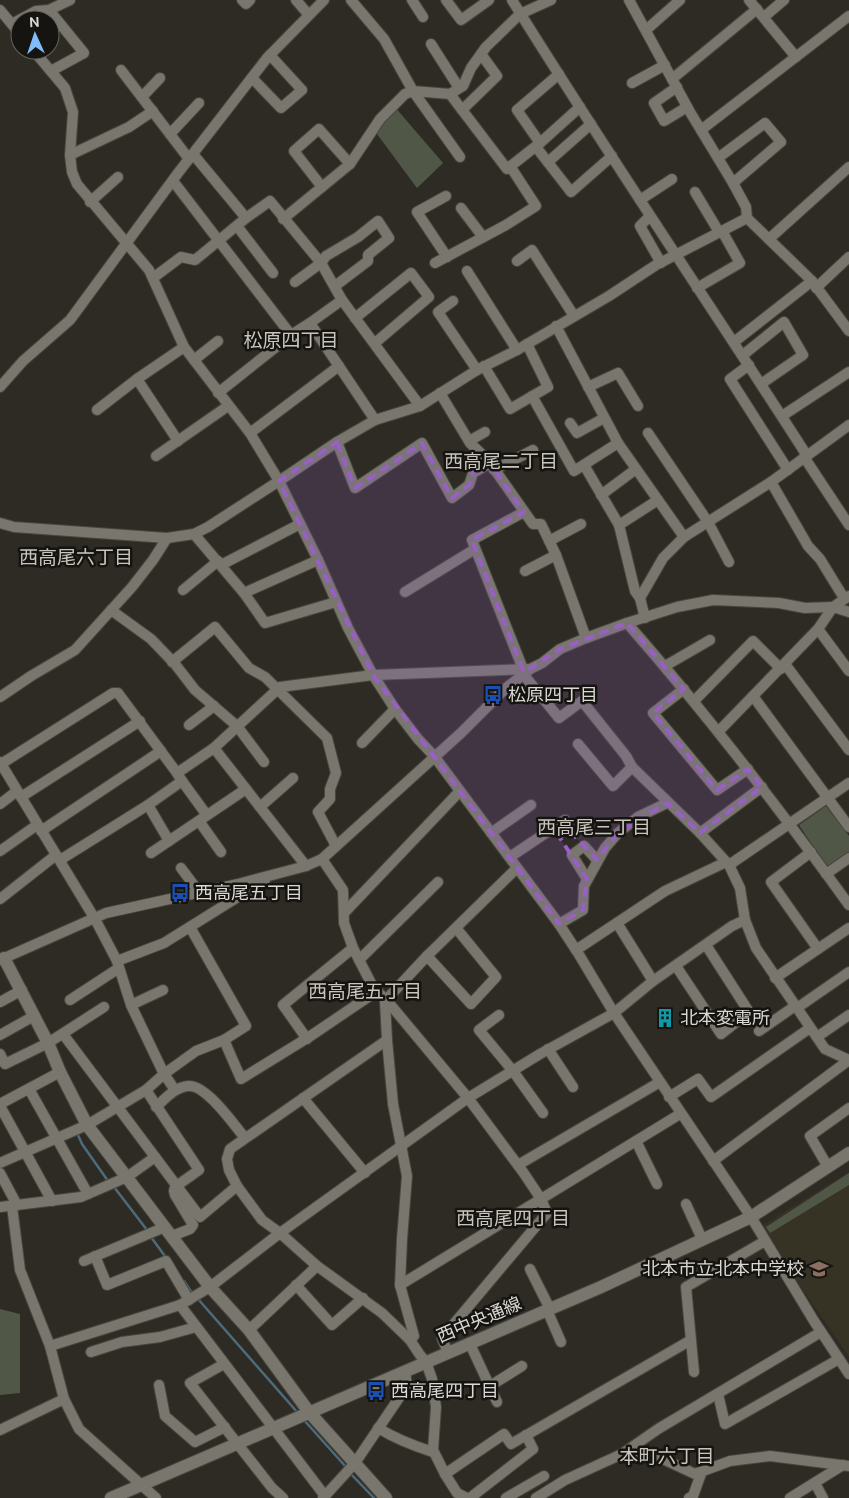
<svg xmlns="http://www.w3.org/2000/svg" width="849" height="1498" font-family="'DM Sans','Noto Sans JP',sans-serif">
<rect width="100%" height="100%" fill="#2e2b24"/>
<polygon fill="#363224" points="849,1172 849,1357 760,1227"/>
<g fill="#515746">
<polygon points="394,106 443,163 417,188 374,130"/>
<polygon points="826,806 849,836 849,854 827,867 799,825"/>
<polygon points="849,1173 849,1185 770,1233 766,1227"/>
<polygon points="0,1309 20,1314 20,1393 0,1395"/>
</g>
<g fill="none" stroke-linecap="round" stroke-linejoin="round">
<g stroke="#4c6b7d" stroke-width="2.5">
<polyline points="78,1135 82,1144 108,1181"/>
<polyline points="114,1187 147,1230"/>
<polyline points="151,1237 167,1259"/>
<polyline points="184,1281 192,1293"/>
<polyline points="198,1299 298,1413"/>
<polyline points="303,1419 346,1467"/>
<polyline points="349,1472 374,1498"/>
</g>
<g stroke="#494640" stroke-width="12">
<g id="minor">
<polyline points="242,0 246,4 250,0"/>
<polyline points="296,0 308,14"/>
<polyline points="351,0 384,39 413,91 450,94 463,86 471,68 486,47 520,14 551,0"/>
<polyline points="412,0 423,17"/>
<polyline points="446,0 461,20 489,0"/>
<path d="M512,0C606,152 707,300 804,451L806,460L849,525"/>
<polyline points="629,0 690,112 733,183 746,207 747,218 812,281 849,331"/>
<polyline points="749,0 796,57"/>
<polyline points="0,10 20,34"/>
<polyline points="49,10 70,0"/>
<polyline points="764,17 784,0"/>
<polyline points="12,24 36,11 49,10 84,53 51,71"/>
<polyline points="646,30 680,0"/>
<polyline points="431,44 459,88"/>
<polyline points="33,50 65,88 73,112 70,155 72,172 77,184 149,270 184,347 250,433 279,481 318,560 348,628 373,675 395,709 418,739 434,756 559,924 578,953 614,1013 751,1217 814,1321 849,1374"/>
<polyline points="121,70 189,159"/>
<polyline points="252,78 281,108 302,90 270,55"/>
<polyline points="672,79 757,9"/>
<polyline points="632,83 665,65"/>
<polyline points="677,87 654,103 664,121 687,107"/>
<polyline points="450,94 507,169 540,143 580,107"/>
<polyline points="142,97 160,78"/>
<polyline points="462,110 497,76 481,54"/>
<polyline points="701,130 849,16"/>
<polyline points="170,134 199,103"/>
<polyline points="540,143 517,110 559,74"/>
<polyline points="536,147 571,192 612,156"/>
<polyline points="193,154 246,218"/>
<polyline points="70,155 129,127 153,111"/>
<polyline points="718,158 765,123 781,142 733,183"/>
<polyline points="548,162 591,124"/>
<polyline points="173,181 291,335 310,323 375,420"/>
<polyline points="322,187 294,151 319,129 350,164"/>
<polyline points="695,192 719,232"/>
<polyline points="446,196 417,212 447,257"/>
<polyline points="640,200 672,179"/>
<polyline points="90,202 118,177"/>
<polyline points="461,208 483,237"/>
<polyline points="650,216 640,226 661,263"/>
<polyline points="283,219 350,164 380,119 405,94 413,91 460,157"/>
<polyline points="237,226 273,273"/>
<polyline points="769,239 849,167"/>
<polyline points="517,261 532,250 574,316"/>
<polyline points="435,263 506,225 536,206 510,166"/>
<polyline points="467,271 517,350"/>
<polyline points="153,278 181,257 195,260 246,218 270,201 321,263 342,300 420,406"/>
<polyline points="295,282 321,263 326,256 358,237 378,221 389,238 368,255 368,261 335,286"/>
<polyline points="697,288 740,263 722,231"/>
<polyline points="816,288 849,257"/>
<polyline points="453,301 438,312 477,370"/>
<polyline points="355,318 411,273 429,297 375,343"/>
<polyline points="310,323 342,300"/>
<polyline points="556,326 618,443 684,537"/>
<polyline points="734,342 812,281"/>
<polyline points="743,355 784,322 803,355 761,384"/>
<polyline points="194,360 218,341"/>
<polyline points="749,365 730,379 788,470"/>
<polyline points="484,366 510,409 548,387 527,344"/>
<polyline points="137,379 178,441"/>
<polyline points="0,387 23,361 70,320 178,173 267,58 324,0"/>
<polyline points="588,387 618,373 638,406"/>
<polyline points="218,393 291,335"/>
<polyline points="440,393 470,443 488,460 533,524 541,524 556,555 586,638"/>
<polyline points="532,396 574,471 618,443"/>
<polyline points="97,410 137,379 184,347"/>
<polyline points="782,416 849,372"/>
<polyline points="570,423 577,433 604,418"/>
<polyline points="250,433 339,366"/>
<polyline points="648,433 708,522 729,562"/>
<polyline points="469,441 485,432"/>
<polyline points="337,442 355,488 422,443 452,498 469,485 473,473 490,463"/>
<polyline points="156,456 228,406"/>
<polyline points="584,465 619,525 635,591 640,598"/>
<polyline points="494,470 533,450"/>
<polyline points="771,482 808,546 820,559 844,598"/>
<polyline points="601,495 636,469"/>
<polyline points="0,523 14,527 167,538 194,534 208,527 279,481 337,442 375,420 420,406 477,370 517,350 609,296 656,265 747,218"/>
<polyline points="619,525 658,500"/>
<polyline points="194,534 244,593 265,623 336,602"/>
<polyline points="549,541 581,524"/>
<polyline points="221,565 300,524"/>
<polyline points="525,571 556,555"/>
<polyline points="183,590 218,561"/>
<polyline points="405,592 475,549"/>
<polyline points="244,593 318,560"/>
<polyline points="111,610 151,639 175,664 195,690 237,726 264,762"/>
<polyline points="645,618 640,598 663,558 684,537 771,482 849,425"/>
<path d="M627,623C706,713 779,808 849,905"/>
<polyline points="818,629 849,671"/>
<polyline points="172,662 215,627 249,668 265,677 327,738 336,773 330,789 330,799 318,812 336,846"/>
<polyline points="785,664 849,750"/>
<polyline points="665,666 710,640"/>
<polyline points="523,669 472,540 524,512"/>
<polyline points="523,674 559,718 582,701 626,756 632,767 700,833 729,865 740,888 745,920 756,948 825,1049 849,1060"/>
<polyline points="684,689 653,713 717,790 748,769"/>
<polyline points="753,696 849,827"/>
<polyline points="0,697 31,676 75,650 132,587 153,560 167,538"/>
<polyline points="694,701 753,641 781,669"/>
<polyline points="189,725 214,706"/>
<polyline points="719,731 818,629 833,607 849,596"/>
<polyline points="362,743 395,709"/>
<polyline points="578,744 613,786 632,767"/>
<polyline points="214,748 280,687 373,675 530,669"/>
<polyline points="0,762 95,919 117,961 131,1005 164,1074 175,1090"/>
<polyline points="1,764 113,693 118,693 177,773 182,781 148,805 60,860"/>
<polyline points="177,773 214,748 306,866"/>
<polyline points="182,781 206,814"/>
<polyline points="21,797 140,721"/>
<polyline points="0,804 17,791"/>
<polyline points="148,805 169,841"/>
<polyline points="260,807 293,778"/>
<polyline points="199,821 221,852"/>
<polyline points="41,831 161,751"/>
<polyline points="491,833 531,805"/>
<polyline points="700,833 762,787"/>
<polyline points="0,851 37,825"/>
<polyline points="811,852 771,882 818,949"/>
<polyline points="151,853 246,789"/>
<polyline points="510,857 565,820"/>
<polyline points="322,859 343,890 344,923 353,948 373,987 389,1003 468,1098 523,1172 541,1199 680,1114"/>
<polyline points="729,865 849,783"/>
<polyline points="181,868 199,892"/>
<polyline points="826,874 849,858"/>
<polyline points="587,879 572,855 584,846 597,860"/>
<polyline points="0,899 56,855"/>
<polyline points="344,913 460,791"/>
<polyline points="617,923 653,981"/>
<polyline points="559,924 583,910 584,886 605,848 618,833 638,817 667,803"/>
<polyline points="576,950 665,891 726,862"/>
<polyline points="427,956 471,1004 496,977 456,928"/>
<polyline points="0,960 106,913 238,884 306,866 322,859 461,733 505,689 530,669 542,663 560,649 586,638 627,623 677,607 713,600 779,603 805,608 833,607 849,612"/>
<polyline points="359,960 438,882"/>
<polyline points="117,961 164,943 265,880"/>
<polyline points="676,966 721,1034 749,1012 706,945"/>
<polyline points="775,978 849,928"/>
<polyline points="70,1000 119,968"/>
<polyline points="0,1002 22,990"/>
<polyline points="131,1005 163,990"/>
<polyline points="797,1008 849,972"/>
<polyline points="499,1015 479,1030 513,1071 543,1113"/>
<polyline points="759,1031 795,1006"/>
<polyline points="63,1034 200,1217 237,1186"/>
<polyline points="0,1035 34,1016"/>
<polyline points="817,1037 849,1015"/>
<polyline points="307,1039 283,1005 353,948"/>
<polyline points="224,1040 241,1079 309,1037 377,991"/>
<polyline points="387,1040 230,1149 227,1159 229,1170 237,1186 262,1220 280,1233 317,1266 382,1313 410,1340 420,1355 426,1362 432,1379 436,1407 433,1450 445,1474 457,1493 467,1498"/>
<polyline points="548,1049 573,1087"/>
<polyline points="0,1054 5,1064 48,1043 104,1007"/>
<polyline points="29,1089 88,1194"/>
<polyline points="146,1090 164,1074 196,1051 224,1040 246,1026 190,927"/>
<polyline points="669,1097 698,1079 711,1097 810,1028"/>
<polyline points="303,1098 365,1173"/>
<polyline points="0,1104 60,1072"/>
<polyline points="0,1106 52,1201"/>
<path d="M156,1107C165,1099 175,1087 188,1086C206,1084 234,1125 245,1138"/>
<polyline points="636,1141 657,1184"/>
<polyline points="713,1161 849,1060"/>
<polyline points="0,1163 87,1125 146,1090 199,1170 175,1187 174,1191 175,1195 193,1225 190,1229 172,1236"/>
<polyline points="518,1165 660,1082"/>
<polyline points="828,1167 810,1136 849,1108"/>
<polyline points="0,1173 17,1205"/>
<polyline points="686,1204 702,1239"/>
<polyline points="12,1206 20,1270 50,1346 64,1399 79,1429 156,1498"/>
<polyline points="0,1207 81,1197 127,1177 155,1157"/>
<polyline points="95,1256 107,1285 166,1261 189,1300"/>
<polyline points="84,1261 165,1227"/>
<polyline points="530,1269 550,1309"/>
<polyline points="296,1285 332,1325 363,1298"/>
<polyline points="400,1285 541,1199 547,1213 442,1338 448,1353"/>
<polyline points="180,1305 325,1496"/>
<polyline points="547,1310 561,1342"/>
<polyline points="249,1330 317,1266"/>
<polyline points="410,1340 414,1336 400,1285 402,1239 407,1176 393,1104 387,1040 385,1001 427,956 517,868"/>
<polyline points="470,1344 497,1402"/>
<polyline points="50,1346 180,1305 210,1287 280,1233 468,1098 540,1054 614,1013 653,981 732,926 745,920"/>
<polyline points="91,1352 122,1342 160,1337 196,1327"/>
<polyline points="224,1364 190,1383 272,1488 283,1498"/>
<polyline points="694,1372 686,1287 765,1241"/>
<polyline points="159,1385 165,1416 195,1442 225,1427"/>
<polyline points="490,1386 522,1366"/>
<polyline points="718,1394 725,1424 839,1359"/>
<path d="M378,1428C396,1439 414,1446 433,1452"/>
<polyline points="0,1430 64,1399"/>
<polyline points="623,1454 648,1452 695,1474 730,1461 770,1456 849,1466"/>
<polyline points="445,1474 504,1434 511,1444 691,1340"/>
<polyline points="815,1483 823,1498"/>
<polyline points="323,1498 355,1463 407,1386 405,1371"/>
<polyline points="470,1498 533,1449 526,1435"/>
<polyline points="506,1498 544,1476"/>
<polyline points="536,1498 565,1480 622,1454 658,1429 821,1332"/>
<polyline points="689,1498 693,1496 702,1471"/>
<polyline points="790,1498 843,1465"/>
</g>
</g>
<g stroke="#494640" stroke-width="14">
<g id="tertiary">
<polyline points="4,958 48,1043 60,1072 87,1125 210,1287 249,1330 309,1412 386,1498"/>
<polyline points="111,1498 601,1287 751,1217 849,1153"/>
</g>
</g>
<use href="#minor" stroke="#79766d" stroke-width="10"/>
<use href="#tertiary" stroke="#79766d" stroke-width="12"/>
</g>
<path fill="#9860c5" fill-opacity="0.2" stroke="#9860c5" stroke-width="4" stroke-dasharray="10 6" stroke-linejoin="round" d="M337,442L355,488L422,443L452,498L469,485L473,473L490,463L524,512L472,540L524,672L560,649L627,623L684,689L653,713L717,790L748,769L762,787L700,833L667,803L618,833L597,860L569,830L560,838L587,879L583,910L559,924L373,675L279,481Z"/>
<defs>
<g id="bus-bare" transform="scale(1.5)"><path d="M-5-6H5V4H4V6H2V4H-2V6H-4V4H-5ZM-3.5-4V0h7V-4ZM-3.5 1.2v1.5H-2V1.2ZM2 1.2v1.5H3.5V1.2Z" fill="#1a4fb4" stroke="#151410" stroke-width="2.5" paint-order="stroke"/></g>
<g id="building-bare" transform="scale(1.5)"><path d="M-4-6H4V6H1V3H-1V6H-4ZM-2.5-4.3h1.7v1.8h-1.7ZM.8-4.3h1.7v1.8H.8ZM-2.5-1h1.7V.8h-1.7ZM.8-1h1.7V.8H.8Z" fill="#0f9aa8" stroke="#151410" stroke-width="2.5" paint-order="stroke"/></g>
<g id="school-bare" transform="scale(1.5)"><path d="M0-5L7-2L0 1L-7-2ZM-4 1L0 2.5L4 1V4Q0 6-4 4Z" fill="#8d6e63" stroke="#151410" stroke-width="2.5" paint-order="stroke"/></g>
</defs>
<g fill-rule="evenodd">
<use href="#bus-bare" x="493" y="695"/>
<use href="#bus-bare" x="180" y="893"/>
<use href="#building-bare" x="665" y="1018"/>
<use href="#school-bare" x="819" y="1269"/>
<use href="#bus-bare" x="376" y="1391"/>
</g>
<g text-anchor="middle" stroke-width="5" stroke-linejoin="round" paint-order="stroke">
<g font-size="18" fill="#dad8d3" stroke="#151410" text-anchor="start">
<text x="508" y="701">松原四丁目</text>
<text x="195" y="899">西高尾五丁目</text>
<text x="680" y="1024">北本変電所</text>
<text x="804" y="1275" text-anchor="end">北本市立北本中学校</text>
<text x="391" y="1397">西高尾四丁目</text>
</g>
<g font-size="18" fill="#dad8d3" stroke="#151410">
<text transform="translate(479 1320) rotate(-23)" y="6">西中央通線</text>
</g>
<g font-size="19" fill="#c8c5bc" stroke="#151410">
<text x="291" y="347">松原四丁目</text>
<text x="501" y="468">西高尾二丁目</text>
<text x="76" y="564">西高尾六丁目</text>
<text x="594" y="834">西高尾三丁目</text>
<text x="365" y="998">西高尾五丁目</text>
<text x="513" y="1225">西高尾四丁目</text>
<text x="667" y="1463">本町六丁目</text>
</g>
</g>
<g transform="translate(35 35) rotate(357)"><circle r="24" fill="#151410" stroke="#64625e"/>
<path d="M0-4L9 19L0 12L-9 19Z" fill="#80bdfa"/>
<text y="-8" font-size="14" font-weight="bold" text-anchor="middle" fill="#dad8d3">N</text>
</g>
</svg>
